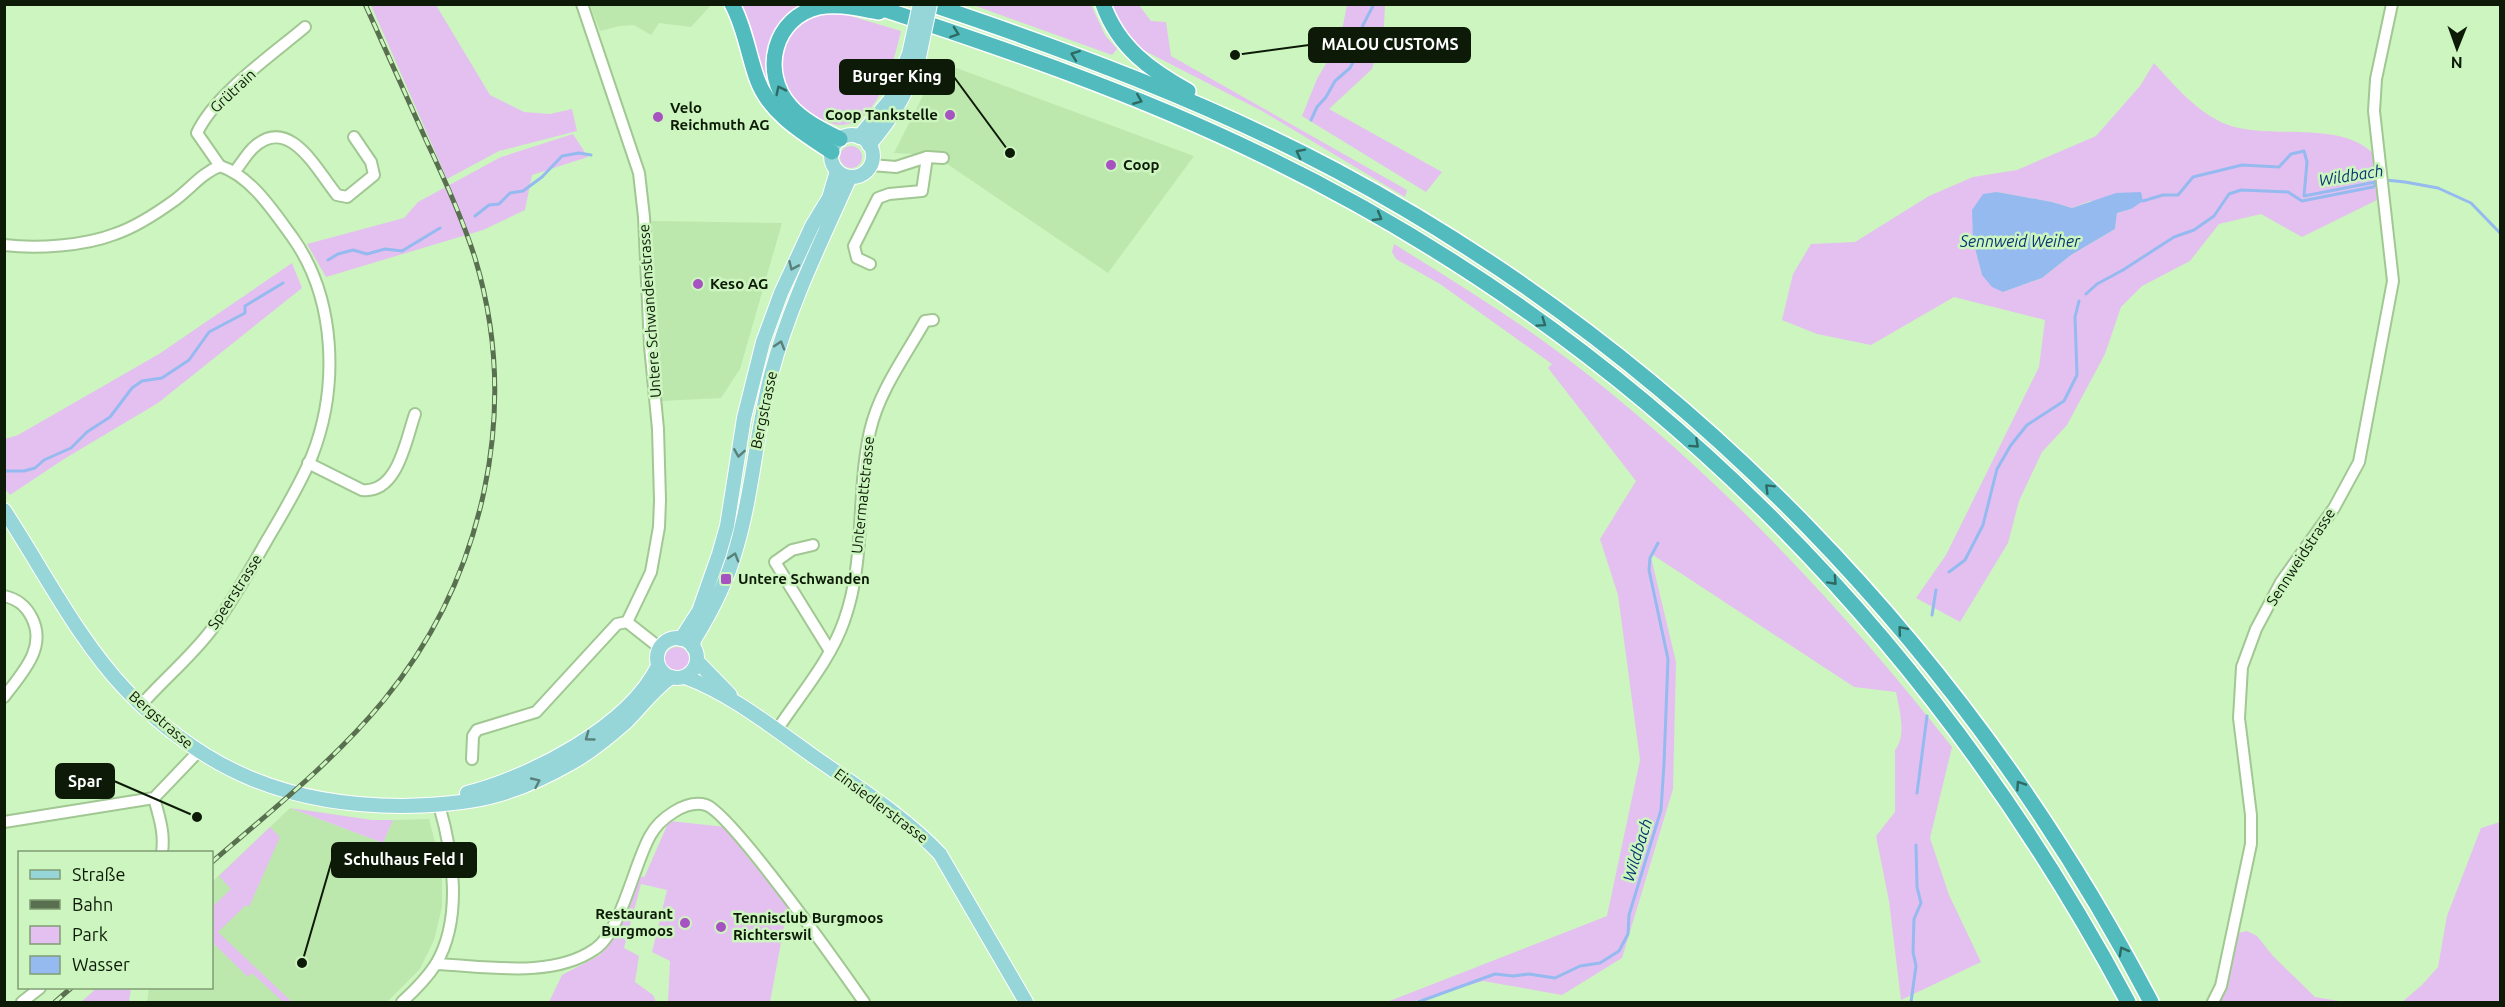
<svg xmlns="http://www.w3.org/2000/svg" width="2505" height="1007" font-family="Ubuntu,sans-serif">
<rect width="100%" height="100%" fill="#cdf5bf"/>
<g fill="#bce7ad">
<polygon points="590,5 711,5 691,27 659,23 651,35 634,25 619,26 600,31"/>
<polygon points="940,62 1194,156 1108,273 934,155 894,153"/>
<polygon points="652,221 782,223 740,369 721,398 661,401"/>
<polygon points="290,808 383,843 393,820 429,819 442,870 442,907 434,940 420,969 387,1002 147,1002 149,988 212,988 212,882"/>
</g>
<g fill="#e4c0f0" fill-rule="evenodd">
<polygon points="371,5 436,5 490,95 524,112 550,114 572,109 577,131 499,151 447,179"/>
<path d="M736,5H828L844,14L901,31C894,61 878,127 839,125C826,125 782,99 768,92Z"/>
<polygon points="973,5 1091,5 1105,35 1117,49 1112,55"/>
<polygon points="1110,5 1139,5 1151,21 1166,22 1171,56 1407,190 1405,197 1262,111 1143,50 1120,26"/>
<polygon points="1347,5 1385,5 1384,26 1372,69 1329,109 1442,172 1426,192 1302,116 1317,79 1340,40"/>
<path d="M2154,63C2173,84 2196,111 2223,123C2268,142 2337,118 2374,154L2381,198L2302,237L2261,214L2219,224L2190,261L2142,286L2121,307L2105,354L2067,425L2042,452L2019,501L2008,543L1960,622L1916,598L1946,555L2039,367L2045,320L1954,297L1871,345L1817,334L1782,320L1793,274L1811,244L1855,242L1929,196L1973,177L2017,170L2096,136L2140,86ZM1997,192L2052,202L2072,208L2090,201L2131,209L2117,213L2115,229L2071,255L2042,278L2003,292L1982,275L1973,241Z"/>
<polygon points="573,134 588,157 532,175 525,210 483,230 326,277 307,244 404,218 418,202 501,157"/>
<circle cx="851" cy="157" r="11"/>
<path d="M1394,244C1452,280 1511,316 1565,357C1711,468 1839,603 1952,747L1930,838L1949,895L1981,962L1901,1000L1889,901L1876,836L1895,812V750C1907,736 1899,708 1896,692L1854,687L1650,553L1676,662L1673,789L1622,958L1562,995L1483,981L1411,1002H1387L1607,916L1640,760L1618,595L1600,539L1636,481L1548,368L1552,364L1440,284L1396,259L1392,252Z"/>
<polygon points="292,263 302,288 158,403 64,459 10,495 5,489 5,439 18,435 159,354"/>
<circle cx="677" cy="659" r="12"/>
<polygon points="290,808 372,820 393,820 383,843"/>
<polygon points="669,821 726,827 746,855 788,905 770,1002 668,1002 670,961 652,952 667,890 641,884 624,948 639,956 635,982 653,995 656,1002 549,1002 562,975 600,955 611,943 638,879 643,876 644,878"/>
<polygon points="2500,822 2500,1002 2402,1002 2422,985 2438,967 2447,916 2481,828"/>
<polygon points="270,827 280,837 249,907 246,905 218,932 292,1002 283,1002 252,973 248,977 212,942 212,907 231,889 219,876"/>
<polygon points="2247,931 2257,936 2273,956 2315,997 2345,1002 2217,1002 2234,940 2238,933"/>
<polygon points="97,988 131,988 129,1002 81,1002"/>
</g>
<polygon fill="#95baef" points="1997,192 2052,202 2072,208 2116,193 2141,192 2143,201 2131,209 2117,213 2115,229 2071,255 2042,278 2003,292 1992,287 1982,275 1973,241 1972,210 1983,194"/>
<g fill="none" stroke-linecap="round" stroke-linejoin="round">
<g stroke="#95baef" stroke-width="3">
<polyline points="1311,120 1317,107 1326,97 1335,81 1350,68 1360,49 1359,40 1363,25 1374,4"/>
<polyline points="2143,201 2163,195 2178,195 2193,177 2242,165 2279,167 2291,154 2304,151 2307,162 2304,196 2386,180 2405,182 2438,188 2471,203 2500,233"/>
<polyline points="475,216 489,205 499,204 510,193 523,191 542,177 562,156 579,153 591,155"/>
<polyline points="328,260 338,254 353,250 367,254 385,249 402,251 440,228"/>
<polyline points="2086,294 2097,284 2123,270 2174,237 2194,230 2214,216 2229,194 2241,190 2288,192 2302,201 2373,187 2379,182"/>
<polyline points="4,471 24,471 35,468 44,460 71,448 87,432 110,417 132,388 142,381 162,378 189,360 209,332 245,313 245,306 283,283"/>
<polyline points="1949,572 1965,560 1983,525 1997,469 2011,445 2027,425 2064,401 2077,375 2075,317 2079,301"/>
<polyline points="1932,615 1936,590"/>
<polyline points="1917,793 1927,716"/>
<polyline points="1418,1002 1495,974 1513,976 1529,974 1555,978 1580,966 1600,963 1619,951 1628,934 1629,915 1661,810 1664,764 1668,659 1649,570 1650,558 1658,543"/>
<polyline points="1911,1002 1916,966 1913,952 1914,919 1921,903 1917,887 1916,845"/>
</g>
<g stroke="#a1c793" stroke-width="14">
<g id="minor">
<polyline points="582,4 639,173 644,217 650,346 658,429 660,500 659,527 651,572 627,622 660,648"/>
<polyline points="871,165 896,167 927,157 943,158"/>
<path d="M220,166L197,133C215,94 272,55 305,27"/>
<path d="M235,171C241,164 246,155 253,148C289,114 316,169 337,195L347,197L374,175L371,162L354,137"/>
<path d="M4,245C37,249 84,246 115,234C136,227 157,213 175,200C191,188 202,173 220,166"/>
<polyline points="870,264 857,258 854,246 878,198 889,194 922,191 927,157"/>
<path d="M308,463L362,490C398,494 406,439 415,414"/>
<polyline points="813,545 792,550 775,562 830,651"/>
<path d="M4,596C18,599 26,606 32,618C47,648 22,673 4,697"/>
<path d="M141,705C164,679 192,656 212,629C233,601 250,570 267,540C283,513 300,485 312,456C339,387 336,299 293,238C274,212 251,176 220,166"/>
<path d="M777,730C800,695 830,661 844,621C866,561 856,493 870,431C879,391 906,355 925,321L933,320"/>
<polyline points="472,759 473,736 477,730 536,712 617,624 627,622"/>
<path d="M154,798C159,816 165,834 162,852"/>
<polyline points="4,822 154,798 198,752"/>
<path d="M436,964C486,966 552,979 595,949C621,932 634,864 650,836C659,819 686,799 706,805C731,813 843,972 864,1002"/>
<polyline points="22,1002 40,988"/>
<path d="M402,1002C414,991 427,978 436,964C463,918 453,853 439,805"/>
<polyline points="2213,1002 2221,986 2251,844 2251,815 2239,718 2242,667 2256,629 2281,582 2334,508 2359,462 2393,281 2374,111 2376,79 2392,4"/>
</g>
</g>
<g stroke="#fff" stroke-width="16">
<g id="major">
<circle cx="852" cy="156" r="21"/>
<polyline points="859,137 890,100 909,54"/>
<path d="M869,145C894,116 907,93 919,57"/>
<path d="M4,510C42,568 79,641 126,690C205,772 290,806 402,806C470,805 512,797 571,763C591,752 609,737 626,722C641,707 653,690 671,677"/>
<circle cx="677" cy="658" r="20"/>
<polyline points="681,639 699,611 719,554 727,526 744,418 763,342 781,293 812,226 829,198 837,171"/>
<path d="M693,647L694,640C712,611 727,582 736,549C753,492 756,432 771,375C789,306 821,242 850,177"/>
<polyline points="697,661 730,695"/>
<path d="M685,677C731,694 772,727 813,756C857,787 903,815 940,854L1026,1002"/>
<path d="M467,793C530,777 628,727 658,666"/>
</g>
</g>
<g stroke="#fff" stroke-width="18">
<g id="highway">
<path d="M732,4C745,28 748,54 757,79C769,113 803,133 832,152"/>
<path d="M868,4C1003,48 1137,94 1264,156C1641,339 1932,635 2128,1002"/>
<path d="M930,4C1070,51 1207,102 1337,171C1686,358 1968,652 2151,1002"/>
<path d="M1103,4C1118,47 1150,70 1188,91"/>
<path d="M840,139C822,130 803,121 790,106C760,72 774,17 819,7C838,3 860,9 879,12"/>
</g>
</g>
<use href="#minor" stroke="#fff" stroke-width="10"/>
<use href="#major" stroke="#97d6d8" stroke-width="14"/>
<use href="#highway" stroke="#51bbbe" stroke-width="15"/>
<g stroke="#58704f" stroke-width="5">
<g id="rail">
<path d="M212,862C271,811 335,760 384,700C484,578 521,410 475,258C462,217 444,178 426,140C406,95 386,50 365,4"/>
<polyline points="55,1002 71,988"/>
</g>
</g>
<use href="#rail" stroke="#cdf5bf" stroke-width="3" stroke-dasharray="9" stroke-linecap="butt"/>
<g stroke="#fff" stroke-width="16" stroke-linecap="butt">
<g id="major-bridge">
<polyline points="909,54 920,4"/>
<polyline points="919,57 930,4"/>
</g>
</g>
<use href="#major-bridge" stroke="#97d6d8" stroke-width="14"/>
</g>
<defs><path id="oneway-chevron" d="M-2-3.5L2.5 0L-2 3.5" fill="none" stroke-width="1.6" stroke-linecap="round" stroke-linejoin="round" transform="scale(1.5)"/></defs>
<g stroke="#2e6a62">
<use href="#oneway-chevron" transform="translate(955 33) rotate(19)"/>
<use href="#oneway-chevron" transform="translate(1075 55) rotate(-160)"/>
<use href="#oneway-chevron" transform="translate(780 90) rotate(-116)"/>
<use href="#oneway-chevron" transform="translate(1138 100) rotate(22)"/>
<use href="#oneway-chevron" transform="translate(1300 153) rotate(-153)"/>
<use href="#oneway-chevron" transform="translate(1378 217) rotate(30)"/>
<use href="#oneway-chevron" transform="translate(1542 323) rotate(35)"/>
<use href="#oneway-chevron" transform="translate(1695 444) rotate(42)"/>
<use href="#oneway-chevron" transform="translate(1769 488) rotate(-135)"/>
<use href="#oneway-chevron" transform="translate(1833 581) rotate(47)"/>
<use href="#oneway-chevron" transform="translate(1902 630) rotate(-130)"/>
<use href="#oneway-chevron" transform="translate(2020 785) rotate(-124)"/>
<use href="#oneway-chevron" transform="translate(2123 951) rotate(-119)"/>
</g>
<g stroke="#58817a">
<use href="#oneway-chevron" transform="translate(793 266) rotate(114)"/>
<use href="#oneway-chevron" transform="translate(780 345) rotate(-73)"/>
<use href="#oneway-chevron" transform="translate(739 453) rotate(99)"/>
<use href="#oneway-chevron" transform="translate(734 557) rotate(-73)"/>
<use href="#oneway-chevron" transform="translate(589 737) rotate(144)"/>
<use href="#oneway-chevron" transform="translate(536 782) rotate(-25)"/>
</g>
<g fill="#a752c1" stroke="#cdf5bf" stroke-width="2">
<circle cx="950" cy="115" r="6"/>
<circle cx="658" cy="117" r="6"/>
<circle cx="1111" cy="165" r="6"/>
<circle cx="698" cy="284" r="6"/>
<rect x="720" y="573" width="12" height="12" rx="3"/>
<circle cx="685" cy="923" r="6"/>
<circle cx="721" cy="927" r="6"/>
</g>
<g text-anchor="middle" stroke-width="5" stroke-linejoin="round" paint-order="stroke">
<g font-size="15" fill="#0c1a07" stroke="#cdf5bf">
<text transform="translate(233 91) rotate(-43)" y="5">Grütrain</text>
<text transform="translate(650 311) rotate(-94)" y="5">Untere Schwandenstrasse</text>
<text transform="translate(764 410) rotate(-78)" y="5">Bergstrasse</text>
<text transform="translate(863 495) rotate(-84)" y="5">Untermattstrasse</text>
<text transform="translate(2301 557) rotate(-57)" y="5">Sennweidstrasse</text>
<text transform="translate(235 592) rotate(-57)" y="5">Speerstrasse</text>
<text transform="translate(161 720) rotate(41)" y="5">Bergstrasse</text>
<text transform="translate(881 806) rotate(37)" y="5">Einsiedlerstrasse</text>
</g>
<g font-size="15" font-weight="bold" fill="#0c1a07" stroke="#cdf5bf" text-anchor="start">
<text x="670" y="113">Velo<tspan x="670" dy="17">Reichmuth AG</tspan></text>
<text x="938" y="120" text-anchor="end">Coop Tankstelle</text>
<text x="1123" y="170">Coop</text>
<text x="710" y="289">Keso AG</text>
<text x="738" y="584">Untere Schwanden</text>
<text x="673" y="919" text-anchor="end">Restaurant<tspan x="673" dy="17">Burgmoos</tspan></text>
<text x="733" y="923">Tennisclub Burgmoos<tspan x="733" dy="17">Richterswil</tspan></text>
</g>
<g font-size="16" font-style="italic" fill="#063572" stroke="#cdf5bf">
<text transform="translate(2351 175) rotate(-9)" y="6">Wildbach</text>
<text x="2020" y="247">Sennweid Weiher</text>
<text transform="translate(1637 850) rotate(-73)" y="6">Wildbach</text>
</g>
</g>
<path fill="none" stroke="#0c1a07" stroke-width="2" d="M1235 55L1309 45M1010 153L954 77M197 817L114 781M302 963L332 860"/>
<g fill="#0c1a07" stroke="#cdf5bf" stroke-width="2">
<circle cx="1235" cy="55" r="6"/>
<circle cx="1010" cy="153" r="6"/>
<circle cx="197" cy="817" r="6"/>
<circle cx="302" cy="963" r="6"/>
</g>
<g fill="#0c1a07" stroke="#0c1a07" stroke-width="2">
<rect x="1309" y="28" width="161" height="34" rx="6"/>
<rect x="840" y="60" width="114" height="34" rx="6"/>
<rect x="56" y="764" width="58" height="34" rx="6"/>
<rect x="332" y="843" width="144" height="34" rx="6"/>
</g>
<g font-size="16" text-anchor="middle" font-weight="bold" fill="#fff">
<text x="1390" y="50">MALOU CUSTOMS</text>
<text x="897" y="82">Burger King</text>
<text x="85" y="787">Spar</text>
<text x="404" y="865">Schulhaus Feld I</text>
</g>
<rect width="2505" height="1007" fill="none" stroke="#0c1a07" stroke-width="12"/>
<rect x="18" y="851" width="195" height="138" fill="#cdf5bf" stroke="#809d75" stroke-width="1.5"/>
<rect x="30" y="870" width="30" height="9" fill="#97d6d8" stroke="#809d75" stroke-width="1.5"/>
<text x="72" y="881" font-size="18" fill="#0c1a07">Straße</text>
<rect x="30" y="900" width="30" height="9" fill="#58704f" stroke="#809d75" stroke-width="1.5"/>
<text x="72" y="911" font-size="18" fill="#0c1a07">Bahn</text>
<rect x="30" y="926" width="30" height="18" fill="#e4c0f0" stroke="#809d75" stroke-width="1.5"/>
<text x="72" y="941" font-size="18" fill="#0c1a07">Park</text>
<rect x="30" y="956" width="30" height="18" fill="#95baef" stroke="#809d75" stroke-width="1.5"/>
<text x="72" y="971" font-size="18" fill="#0c1a07">Wasser</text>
<g transform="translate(2457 48) rotate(181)" stroke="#cdf5bf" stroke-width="4.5" paint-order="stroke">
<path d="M0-4.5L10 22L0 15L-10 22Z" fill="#0c1a07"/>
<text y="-9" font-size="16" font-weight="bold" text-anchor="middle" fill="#0c1a07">N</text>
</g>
</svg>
